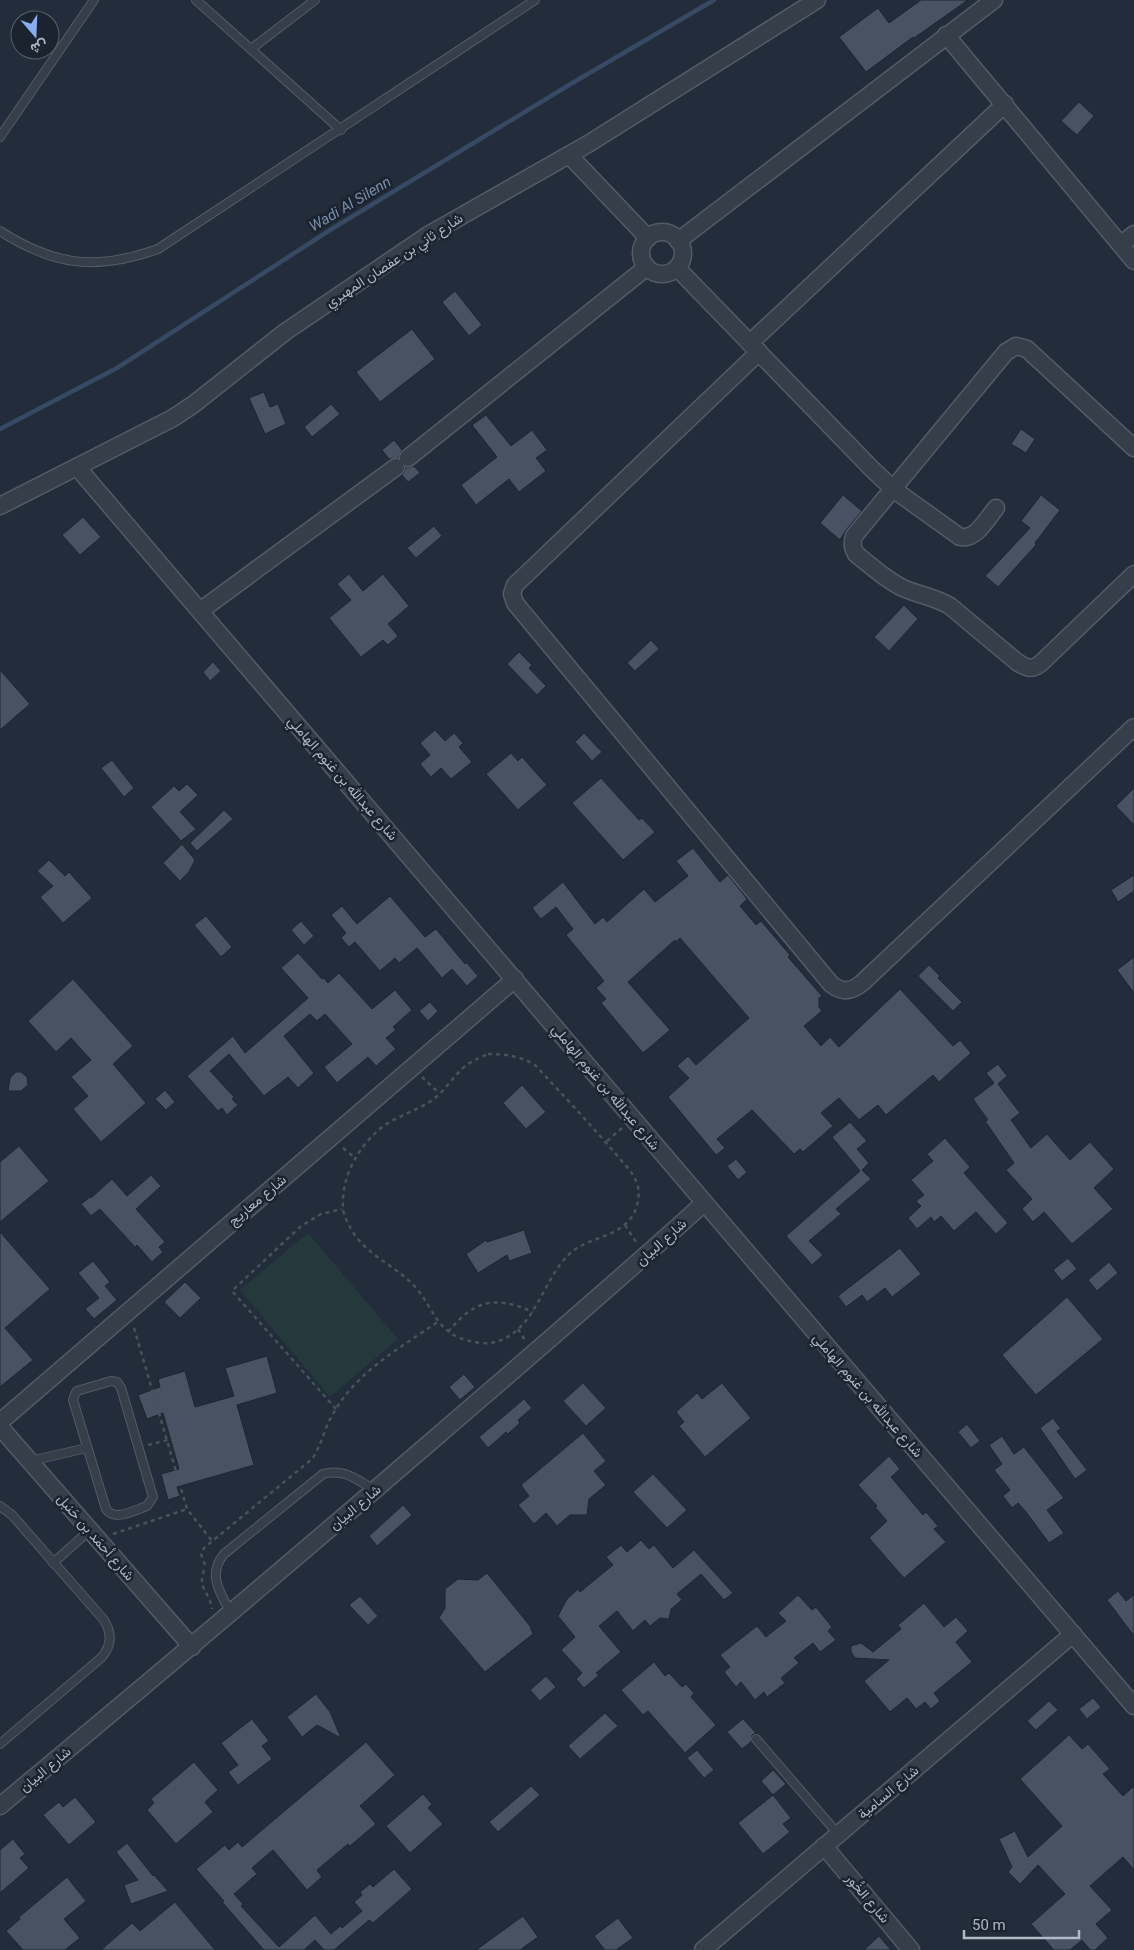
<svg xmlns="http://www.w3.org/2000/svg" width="1134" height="1950" font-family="Roboto,Vazirmatn,sans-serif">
<rect width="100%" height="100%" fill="#222c3a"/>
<polygon fill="#25393c" points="308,1233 398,1339 330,1397 240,1290"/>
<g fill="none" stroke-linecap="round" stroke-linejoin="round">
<polyline stroke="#384963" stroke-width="4.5" points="0,429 117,368 330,230 569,85 714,0"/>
</g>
<g fill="#485262" stroke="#1d2531">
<polygon points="921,0 968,0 914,38 913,37 866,72 839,37 878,8 889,23"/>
<polygon points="1079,102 1094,116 1077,135 1061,121"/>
<polygon points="455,291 482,325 469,336 442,302"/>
<polygon points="412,329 435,359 380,402 356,372"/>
<polygon points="264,392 270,407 278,404 286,424 265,434 249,398"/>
<polygon points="331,404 340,414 312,437 304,427"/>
<polygon points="486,415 511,446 532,430 547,450 536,458 546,471 519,492 509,479 476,505 461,485 497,457 472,425"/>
<polygon points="1021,429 1035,439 1026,453 1011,444"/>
<polygon points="394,440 402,450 398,458 389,459 382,450"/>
<polygon points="414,466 420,473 408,482 402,475 406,468"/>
<polygon points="843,495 862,511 846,530 840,540 820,523"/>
<polygon points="1041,495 1060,510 1035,543 1036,545 998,587 985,576 1030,528 1021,521"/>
<polygon points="83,517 101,537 80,555 62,535"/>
<polygon points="434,526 442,536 416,558 407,548"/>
<polygon points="349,574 363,591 383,574 409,606 388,624 398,636 388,645 383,640 361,657 329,618 351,600 337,584"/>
<polygon points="904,605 918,619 889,651 874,637"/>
<polygon points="651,640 659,649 635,671 627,663"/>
<polygon points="519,652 532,665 529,668 546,686 537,695 507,664"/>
<polygon points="213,662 221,671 210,681 203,672"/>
<polygon points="0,670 30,704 0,730"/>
<polygon points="435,730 445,741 454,733 463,743 459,747 472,762 451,779 441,768 431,777 420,764 430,755 420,743"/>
<polygon points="584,733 602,752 592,761 575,742"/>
<polygon points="511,753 518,761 522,757 547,785 518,810 486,774"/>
<polygon points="112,760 134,788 124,797 101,768"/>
<polygon points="601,778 639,820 642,818 655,832 623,860 572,803"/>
<polygon points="187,784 198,795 180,812 196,829 181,841 151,807 174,786 179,791"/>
<polygon points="1134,788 1134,825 1116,806"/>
<polygon points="224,810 233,819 197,851 190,843"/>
<polygon points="182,844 195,860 189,872 180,881 163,863"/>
<polygon points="693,848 720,882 728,875 747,899 740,906 756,925 761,921 790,955 788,957 822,996 819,998 819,1007 822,1011 804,1026 821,1046 830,1037 839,1047 900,989 953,1046 960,1040 971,1053 939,1082 933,1075 886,1115 878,1105 859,1120 839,1098 821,1113 833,1126 803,1152 800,1149 794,1154 752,1110 717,1139 725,1148 716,1155 668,1097 689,1078 677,1066 688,1056 696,1065 749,1018 680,938 676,942 675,940 628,982 670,1030 643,1053 601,1003 606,999 596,988 604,981 566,935 573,929 556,907 541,919 532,908 563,882 595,924 603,917 607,922 644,889 655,902 688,876 676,861"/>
<polygon points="49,860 65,876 69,872 92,898 63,923 40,897 53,886 37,871"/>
<polygon points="1134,875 1134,891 1118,902 1111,890"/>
<polygon points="390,896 425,937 436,929 465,964 466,962 478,976 467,986 452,969 442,978 417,948 399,963 395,958 380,971 355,942 349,947 341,938 346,933 331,915 342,906 357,924"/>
<polygon points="206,916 232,947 221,957 194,925"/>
<polygon points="301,921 314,936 304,945 291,930"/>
<polygon points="298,953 322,979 324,978 328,983 339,973 372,1009 395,990 412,1010 393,1027 396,1030 386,1038 396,1049 376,1066 368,1057 337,1083 324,1067 352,1044 325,1014 317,1021 310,1014 284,1036 314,1073 298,1088 288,1077 264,1096 229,1054 210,1071 234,1097 232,1099 238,1105 227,1115 222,1108 218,1111 187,1076 233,1036 245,1053 308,998 281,968"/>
<polygon points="1134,957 1134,993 1117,970"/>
<polygon points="929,965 940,976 938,978 962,1002 953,1011 918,976"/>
<polygon points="73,979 133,1046 113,1064 146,1103 101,1142 73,1109 88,1096 71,1077 91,1060 71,1038 56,1052 28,1021"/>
<polygon points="430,1002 438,1011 428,1021 419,1011"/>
<polygon points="998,1064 1007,1076 998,1084 1020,1113 1011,1120 1031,1148 1047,1134 1070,1160 1090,1142 1114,1169 1094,1188 1113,1209 1072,1244 1044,1212 1033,1222 1022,1209 1032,1199 1006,1170 1014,1163 985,1121 988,1120 973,1099 994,1083 986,1073"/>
<polygon points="16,1072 21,1072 27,1077 28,1085 21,1091 8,1091 10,1078"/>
<polygon points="522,1085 546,1112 526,1129 503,1103"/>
<polygon points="165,1090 175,1102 166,1110 155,1099"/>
<polygon points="850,1122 867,1141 857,1149 869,1163 862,1170 871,1179 836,1209 841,1214 809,1241 823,1255 812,1265 786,1236 860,1171 832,1137"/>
<polygon points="945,1138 970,1167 964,1173 1008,1223 996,1234 976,1212 954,1231 941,1216 934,1222 931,1217 917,1229 908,1218 921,1206 916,1201 924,1195 911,1180 933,1161 927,1154"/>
<polygon points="19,1146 49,1181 0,1222 0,1162"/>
<polygon points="736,1159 747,1172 738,1180 727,1166"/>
<polygon points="151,1175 161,1186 136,1209 165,1242 159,1247 163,1252 152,1262 137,1245 135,1247 100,1209 91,1216 81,1204 90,1197 91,1198 112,1179 127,1196"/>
<polygon points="524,1230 532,1253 509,1261 507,1255 478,1273 466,1254 486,1240 487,1242"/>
<polygon points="0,1232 50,1289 5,1328 33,1360 0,1387"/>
<polygon points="900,1248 921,1274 892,1297 885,1288 867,1302 862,1295 846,1307 838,1296"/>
<polygon points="1068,1258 1077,1269 1062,1281 1053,1270"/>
<polygon points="93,1261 110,1282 105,1286 117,1300 94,1319 85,1309 99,1298 78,1273"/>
<polygon points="1109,1262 1118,1273 1097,1291 1088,1280"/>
<polygon points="185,1282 201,1298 180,1318 164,1302"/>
<polygon points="1067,1297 1103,1339 1036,1395 1002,1355"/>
<polygon points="267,1356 277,1393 237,1405 254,1465 177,1487 180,1496 168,1500 161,1474 179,1469 163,1413 147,1419 138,1395 160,1387 158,1379 185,1371 195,1407 234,1396 225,1368"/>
<polygon points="464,1374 475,1387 460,1400 449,1387"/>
<polygon points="583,1383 606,1408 586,1426 563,1401"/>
<polygon points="722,1383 751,1418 705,1457 679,1426 684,1422 676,1412 697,1393 702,1399"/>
<polygon points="524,1399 532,1408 518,1420 520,1423 508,1434 506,1432 488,1448 479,1437"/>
<polygon points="1053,1418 1061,1429 1057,1431 1087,1470 1075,1479 1040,1428"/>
<polygon points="967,1424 980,1441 971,1448 958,1432"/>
<polygon points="583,1433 606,1461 594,1471 606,1485 589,1499 587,1515 570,1515 557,1526 546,1513 534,1524 518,1505 529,1496 521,1485"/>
<polygon points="1002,1436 1014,1454 1024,1447 1064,1498 1047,1510 1064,1533 1049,1543 1026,1512 1018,1503 1012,1508 1003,1496 1010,1490 994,1470 1002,1464 989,1445"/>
<polygon points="889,1456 900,1469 891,1477 923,1515 926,1512 938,1526 934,1529 946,1542 904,1578 869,1538 887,1521 875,1507 877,1506 858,1485"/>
<polygon points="653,1474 687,1510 667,1528 633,1492"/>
<polygon points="403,1505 412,1515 377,1546 369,1536"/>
<polygon points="641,1540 649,1549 654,1545 673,1568 694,1550 733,1593 724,1600 701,1574 677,1594 682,1600 671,1609 669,1619 660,1618 650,1626 645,1620 633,1631 617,1611 599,1626 621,1652 596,1673 599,1675 584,1688 576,1679 582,1673 561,1650 575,1637 558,1616 567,1599 578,1589 580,1592 613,1565 606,1557 621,1545 627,1552"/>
<polygon points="487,1573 530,1626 533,1634 485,1672 439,1618 445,1608 445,1589 458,1579 478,1580"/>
<polygon points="1118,1591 1126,1601 1134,1595 1134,1636 1107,1600"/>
<polygon points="798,1595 812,1610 816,1607 832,1627 828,1631 836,1640 820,1652 813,1643 794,1658 799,1663 781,1678 785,1683 767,1697 764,1692 755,1700 741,1682 736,1687 724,1672 730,1667 720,1655 757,1626 766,1637 786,1621 778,1613"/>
<polygon points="360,1596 378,1616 368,1625 349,1605"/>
<polygon points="924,1603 944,1627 956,1617 968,1631 956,1642 972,1662 934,1693 940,1701 931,1709 925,1702 916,1709 907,1698 890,1712 864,1681 889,1660 855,1658 851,1652 851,1646 861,1643 873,1652 901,1629 898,1625"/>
<polygon points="654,1662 665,1676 669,1673 682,1687 686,1684 694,1693 691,1697 716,1725 685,1753 648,1711 643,1715 621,1690"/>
<polygon points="546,1676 556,1687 540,1701 530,1690"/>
<polygon points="316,1694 330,1712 341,1738 317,1725 302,1737 287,1717"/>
<polygon points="1093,1698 1101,1707 1087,1719 1079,1709"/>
<polygon points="1049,1701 1058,1710 1036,1730 1027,1721"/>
<polygon points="605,1713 618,1726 580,1759 568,1746"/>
<polygon points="252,1719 269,1741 262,1746 272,1759 238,1785 228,1772 238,1765 221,1743"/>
<polygon points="743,1719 756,1733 752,1735 751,1742 742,1749 727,1732"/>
<polygon points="1069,1735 1082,1749 1088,1744 1110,1769 1103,1774 1123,1796 1134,1786 1134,1870 1123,1857 1090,1886 1112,1910 1096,1924 1108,1938 1095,1950 1090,1950 1082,1940 1070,1950 1054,1950 1031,1924 1065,1894 1038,1865 1020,1884 1008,1872 1012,1867 999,1839 1015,1831 1028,1857 1062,1826 1020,1779"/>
<polygon points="366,1742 395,1775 360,1806 376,1824 350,1846 348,1844 317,1870 322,1877 307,1890 273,1850 252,1868 257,1874 234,1894 243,1904 241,1906 279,1947 315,1915 331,1934 340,1926 342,1928 362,1911 354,1902 362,1895 360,1892 370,1884 373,1887 394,1869 412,1889 373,1923 369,1920 334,1950 324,1950 315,1940 304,1950 264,1950 222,1902 224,1901 196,1869 225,1845 229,1850 238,1842 242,1847"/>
<polygon points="697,1750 714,1770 704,1778 687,1758"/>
<polygon points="194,1762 218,1790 205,1802 213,1812 176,1844 147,1810 154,1803 151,1799"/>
<polygon points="773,1770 786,1784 773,1795 761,1781"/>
<polygon points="531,1786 540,1795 498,1832 489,1822"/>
<polygon points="423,1794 432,1804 428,1808 443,1824 410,1853 386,1826"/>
<polygon points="773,1795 791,1818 783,1824 790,1832 763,1854 738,1823"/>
<polygon points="75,1797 96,1822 69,1845 43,1815 59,1802 63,1807"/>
<polygon points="13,1839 25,1854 20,1858 29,1868 0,1893 0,1850"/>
<polygon points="127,1843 153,1876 154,1875 168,1891 131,1904 124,1885 138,1880 116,1852"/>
<polygon points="67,1877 86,1901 64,1919 80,1938 65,1950 23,1950 6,1931 20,1919 19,1917"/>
<polygon points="175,1902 215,1950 101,1950 132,1923 140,1931"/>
<polygon points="523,1916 538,1937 520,1950 476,1950"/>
<polygon points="618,1918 633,1938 616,1950 605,1950 594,1936"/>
<polygon points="879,1936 891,1950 864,1950"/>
</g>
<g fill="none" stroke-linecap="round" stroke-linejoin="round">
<g stroke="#545b68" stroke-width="10">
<g id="service">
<polyline points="196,0 341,130"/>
<polyline points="251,49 315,0"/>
<polyline points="0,137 94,0"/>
<path d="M0,231C55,266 96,271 158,249L535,0"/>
<path d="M111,1381L117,1382L121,1388L153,1497L147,1506C135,1510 114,1522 106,1509L73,1400L75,1394L77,1391Z"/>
<polyline points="30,1461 87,1448"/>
<path d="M0,1506L12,1515L104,1620C112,1633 112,1646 101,1658L0,1744"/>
<polyline points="53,1563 90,1530"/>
<path d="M231,1613C220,1593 207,1574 224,1554L323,1474C344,1468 357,1480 375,1490"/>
<polyline points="756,1739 838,1834"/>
</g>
</g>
<g stroke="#545b68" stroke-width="19">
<g id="minor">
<polyline points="946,35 1134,261"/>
<polyline points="569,155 648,238"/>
<circle cx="662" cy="253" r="21"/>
<polyline points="678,241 994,0"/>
<polyline points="1121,245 1134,234"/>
<path d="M677,268L871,468L893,489L960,537C976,540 986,520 996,508"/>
<polyline points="750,343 1005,104"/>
<path d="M759,352L515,585L512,594L515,603L831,984C842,993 851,992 862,983L1134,727"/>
<path d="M1134,448L1027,349L1016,346L1006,352L854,536C852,543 852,547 856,554C870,565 886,580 903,588C919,595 935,597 950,606L1017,662C1026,668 1032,671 1041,663L1134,574"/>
<polyline points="408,458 647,267"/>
<polyline points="77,467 1134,1706"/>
<polyline points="0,506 173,418 194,404 285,332 428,235 588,144 817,0"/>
<polyline points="200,611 396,467"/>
<polyline points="0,1422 515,979"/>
<polyline points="0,1427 192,1647"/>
<path d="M0,1806C148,1683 295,1559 441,1433C529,1357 618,1281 704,1203"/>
<polyline points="824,1846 911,1950"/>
<polyline points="703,1950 1073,1634"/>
</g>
</g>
<g stroke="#425558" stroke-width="2.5" stroke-dasharray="4 4" stroke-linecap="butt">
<path d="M488,1054C506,1054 518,1056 534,1064C563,1095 593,1127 620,1159C628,1168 635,1175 638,1187C640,1197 637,1210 631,1218C617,1236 595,1237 577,1248C541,1272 539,1335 490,1343C484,1344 476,1342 470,1341C437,1334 435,1310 416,1288C396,1265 364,1255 350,1227C347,1222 343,1213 343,1208C341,1177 358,1147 381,1128C396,1116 416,1111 431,1101C444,1092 452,1078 463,1068C471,1061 479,1058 488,1054Z"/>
<polyline points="422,1077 439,1093"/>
<polyline points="607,1141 622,1128"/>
<polyline points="343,1148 355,1158"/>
<polyline points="625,1225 636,1242"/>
<polyline points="134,1328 187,1509 212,1541"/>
<polyline points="518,1329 525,1340"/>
<path d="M448,1332C474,1300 495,1295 533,1312"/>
<polyline points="336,1409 232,1291 301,1226 321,1214 342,1209"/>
<polyline points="148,1445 168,1440"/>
<polyline points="113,1534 187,1509"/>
<path d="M205,1565L201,1554L204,1548L312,1459C322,1445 324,1428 333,1414C356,1372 400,1348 439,1321"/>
<path d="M204,1570C197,1589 210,1592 212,1609"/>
</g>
<use href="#service" stroke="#363e4a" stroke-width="8"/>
<use href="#minor" stroke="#363e4a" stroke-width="16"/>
</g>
<g text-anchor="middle" stroke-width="5" stroke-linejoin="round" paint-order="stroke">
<g font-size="14" fill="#b1b8c6" stroke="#1b232f">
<text transform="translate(394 260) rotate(-33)" y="5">شارع ثاني بن عفصان المهيري</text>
<text transform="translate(343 778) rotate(49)" y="5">شارع عبدالله بن غنوم الهاملي</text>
<text transform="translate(606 1087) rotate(50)" y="5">شارع عبدالله بن غنوم الهاملي</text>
<text transform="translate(257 1200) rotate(-40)" y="5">شارع معاريج</text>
<text transform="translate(661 1242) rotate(-42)" y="5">شارع البيان</text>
<text transform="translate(868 1395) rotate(49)" y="5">شارع عبدالله بن غنوم الهاملي</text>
<text transform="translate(355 1507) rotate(-40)" y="5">شارع البيان</text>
<text transform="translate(96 1537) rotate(49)" y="5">شارع أحمَد بن حَنبل</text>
<text transform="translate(45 1769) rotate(-40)" y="5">شارع البيان</text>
<text transform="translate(888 1792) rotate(-40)" y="5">شارع السامية</text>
<text transform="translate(868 1898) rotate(50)" y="5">شارع الخُور</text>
</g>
<g font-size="15" font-style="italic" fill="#7a8ead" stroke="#1b232f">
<text transform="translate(350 204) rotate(-31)" y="5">Wadi Al Silenn</text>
</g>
</g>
<g transform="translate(35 35) rotate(161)"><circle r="24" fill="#1b232f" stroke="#575f6b"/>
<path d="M0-4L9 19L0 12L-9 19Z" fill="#87aef5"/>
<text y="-8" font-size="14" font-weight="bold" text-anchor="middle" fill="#b1b8c6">ش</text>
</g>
<path d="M964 1930v8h115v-8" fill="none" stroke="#b1b8c6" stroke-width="2.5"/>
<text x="972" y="1930" font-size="15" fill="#b1b8c6" stroke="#1b232f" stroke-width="4" paint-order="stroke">50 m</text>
</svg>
